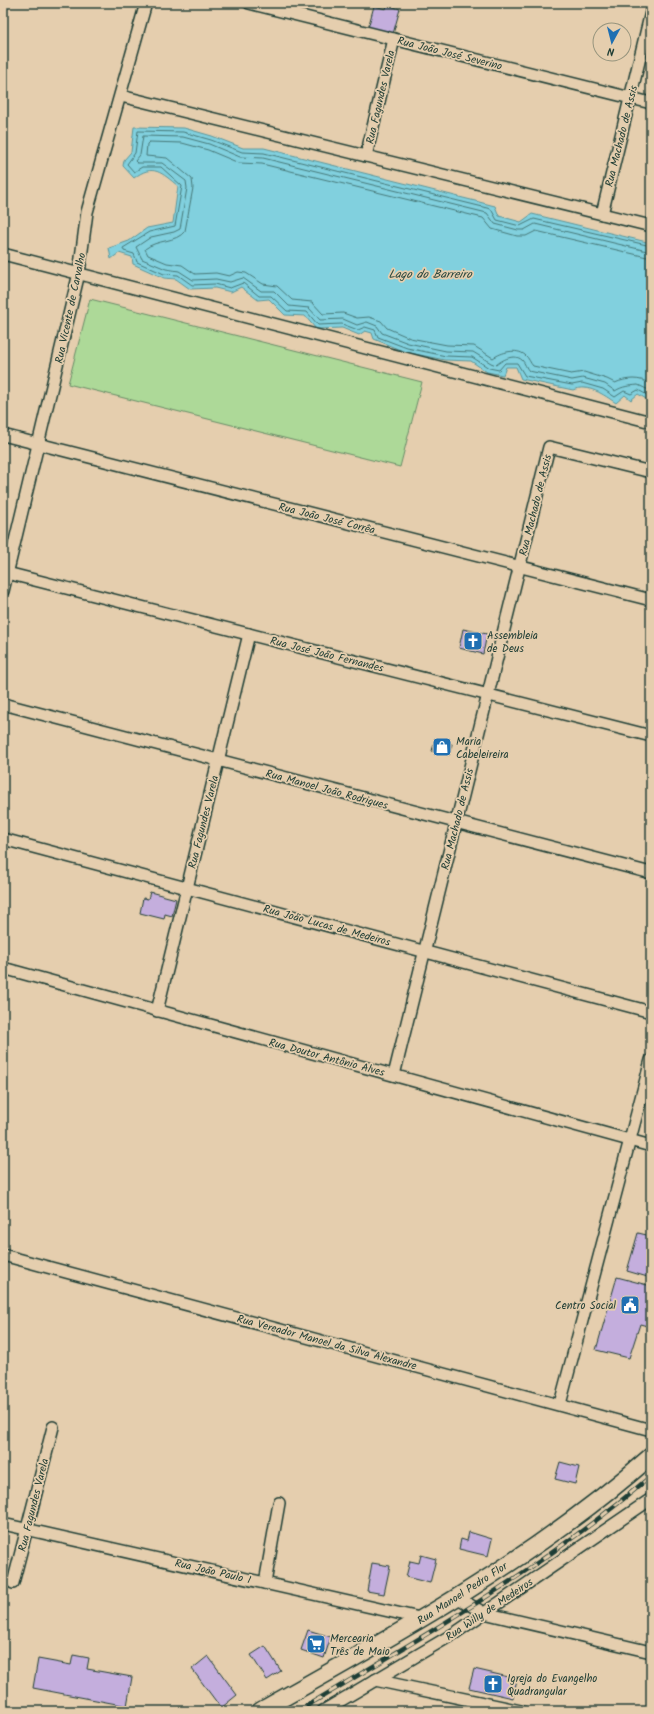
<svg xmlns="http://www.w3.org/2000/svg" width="654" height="1714" font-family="Kalam,sans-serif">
<rect width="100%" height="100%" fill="#e5ceae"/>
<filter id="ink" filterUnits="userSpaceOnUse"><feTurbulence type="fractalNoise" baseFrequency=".025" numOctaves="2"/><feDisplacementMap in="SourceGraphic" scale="8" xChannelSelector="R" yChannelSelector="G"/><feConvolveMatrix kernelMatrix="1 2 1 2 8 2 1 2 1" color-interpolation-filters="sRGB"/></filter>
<g filter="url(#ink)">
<polygon fill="#add998" stroke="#668b66" points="90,299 422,382 400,467 68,384"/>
<path fill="#81d0de" stroke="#5a959a" d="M134,127L184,128L212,136L243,148H264L495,206L499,216L521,222L532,214L651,243V402L638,394L631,400L625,395L616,403C604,395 588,383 573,390L521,379L516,367H506L503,375L487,372L471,361L445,360L405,352L374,339L372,333L365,331L359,335L342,328L316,329L305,316L285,315L269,299L258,300L241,287L231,292L215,288L190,289L176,279L164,278L133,264L132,257L119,253L111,259L109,248L129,241L147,228L173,223L178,186C162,173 153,163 134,178L123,166L124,160L131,152Z"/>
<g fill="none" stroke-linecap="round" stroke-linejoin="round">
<g stroke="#467878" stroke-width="1">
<polyline points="651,246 534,219 520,226 497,220 491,209 264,153 242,152 211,140 183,132 138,131 135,153 127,164 134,172 142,167 161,167 182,186 175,226 149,232 123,248 124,251 134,254 137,262 164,274 178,275 192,285 215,284 230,288 243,283 259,296 271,296 287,311 307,312 318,325 342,324 358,330 365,327 375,330 378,337 407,348 446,356 472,357 489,368 499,370 505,363 517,363 525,376 572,385 582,383 603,389 615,397 624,391 631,394 638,390 651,397"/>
<path d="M651,252L535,224L524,230H518L495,224L487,213L263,158L240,157L209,144L183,137L143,136L140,155L135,161L137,163H162L186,181L187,188L180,229L174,232L151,237L136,247L142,259L166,269L179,271L193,280L216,279L230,282L243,278L261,291H274L289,306L309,308L320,320L343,319L357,325L367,322L377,326L382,333L408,343L446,351L473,352L491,363L496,365C502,360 514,353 522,360C525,363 526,368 529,371L572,380L583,378L605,384L615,391C623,386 629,386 638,385L651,391"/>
<path d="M651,258L536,231L526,236H517L492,229L483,218L262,164L239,163L208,150L182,143L149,142L147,144L146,156L167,158L192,179L193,188L185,231C176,243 157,239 145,249L148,255L167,263L182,265L195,274L216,273L229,276L238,272L246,273L263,284L277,286L292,300L312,302L323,314L343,313L357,318L369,317L381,321L387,328L410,338L447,345L474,346L493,358C502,352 516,348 525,355C529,358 530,363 533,366L571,374L584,372L607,379L615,383C626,378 640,377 651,384"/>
</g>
</g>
<g fill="#c4aedd" stroke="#1f3d34">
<polygon points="387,5 400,9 393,34 368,28 374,6 386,9"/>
<polygon points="463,629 487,634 483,654 459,648"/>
<polygon points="435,740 452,744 449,755 432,751"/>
<polygon points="150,892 176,899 172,916 165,914 164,919 140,913 143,898 148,899"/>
<polygon points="638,1233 651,1236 651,1278 627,1271"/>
<polygon points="617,1277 651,1286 651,1327 640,1324 629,1358 596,1350"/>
<polygon points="560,1462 579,1467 575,1484 555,1479"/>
<polygon points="469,1532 492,1539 488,1556 459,1549 461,1539 467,1541"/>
<polygon points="421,1555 436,1559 430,1583 406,1577 410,1561 419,1563"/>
<polygon points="372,1563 390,1566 384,1594 367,1591"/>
<polygon points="308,1630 331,1637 324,1658 301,1650"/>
<polygon points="265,1646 281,1671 267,1680 251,1655"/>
<polygon points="73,1655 89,1658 87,1669 132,1677 127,1706 33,1688 38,1659 71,1665"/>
<polygon points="208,1656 237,1695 221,1708 192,1669"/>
<polygon points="474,1669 517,1679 513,1698 469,1688"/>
</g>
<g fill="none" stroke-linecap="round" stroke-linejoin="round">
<g stroke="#1f3d34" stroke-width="14">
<g id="minor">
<polyline points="249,3 651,103"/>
<polyline points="121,96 651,226"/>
<polyline points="366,156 394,39"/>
<polyline points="602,214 651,12"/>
<polyline points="3,254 651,422"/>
<polyline points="3,435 651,600"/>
<polyline points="3,572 651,736"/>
<polyline points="3,591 79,273 87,212 146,3"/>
<polyline points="3,704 651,873"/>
<polyline points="3,839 651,1012"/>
<polyline points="3,968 651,1146"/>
<polyline points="157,1011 249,634"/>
<polyline points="394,1075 549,447 651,472"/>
<polyline points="3,1255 651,1430"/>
<polyline points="560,1404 651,1060"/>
<polyline points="3,1524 424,1619"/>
<polyline points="13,1583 53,1427"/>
<polyline points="265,1583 279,1503"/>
<polyline points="458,1598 484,1613 651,1652"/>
<polyline points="375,1680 521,1711"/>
<polyline points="323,1711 455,1633 651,1499"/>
</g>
</g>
<g stroke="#1f3d34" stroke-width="19">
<path id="secondary" d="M260,1711C396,1635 534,1559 651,1456"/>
</g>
<use href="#minor" stroke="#e5ceae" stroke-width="11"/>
<use href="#secondary" stroke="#e5ceae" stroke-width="16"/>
<g stroke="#1f3d34" stroke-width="4.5">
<path id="rail" d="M298,1711C419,1639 544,1568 651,1476"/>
</g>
<use href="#rail" stroke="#e5ceae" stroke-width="3" stroke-dasharray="9" stroke-linecap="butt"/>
</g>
</g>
<defs>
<g id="church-square" transform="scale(1)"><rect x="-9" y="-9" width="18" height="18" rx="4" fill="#1f6fb2" stroke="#e5ceae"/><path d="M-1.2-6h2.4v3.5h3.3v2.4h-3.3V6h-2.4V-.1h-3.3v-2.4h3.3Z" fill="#fff"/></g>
<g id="shop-square" transform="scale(1)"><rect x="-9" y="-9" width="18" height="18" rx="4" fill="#1f6fb2" stroke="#e5ceae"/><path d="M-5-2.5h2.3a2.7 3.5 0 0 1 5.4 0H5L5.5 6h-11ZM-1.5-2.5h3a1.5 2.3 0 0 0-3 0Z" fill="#fff"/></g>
<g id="civic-square" transform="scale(1)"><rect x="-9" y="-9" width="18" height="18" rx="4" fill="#1f6fb2" stroke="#e5ceae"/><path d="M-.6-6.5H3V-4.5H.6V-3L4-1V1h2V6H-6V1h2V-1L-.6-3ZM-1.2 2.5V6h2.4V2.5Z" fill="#fff"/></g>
<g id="supermarket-square" transform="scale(1)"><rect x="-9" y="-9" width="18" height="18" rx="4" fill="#1f6fb2" stroke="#e5ceae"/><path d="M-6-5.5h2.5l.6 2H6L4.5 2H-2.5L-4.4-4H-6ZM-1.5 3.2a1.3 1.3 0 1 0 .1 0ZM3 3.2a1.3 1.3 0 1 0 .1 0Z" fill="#fff"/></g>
</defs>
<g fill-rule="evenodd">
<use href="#church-square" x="473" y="641"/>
<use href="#shop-square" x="442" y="747"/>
<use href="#civic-square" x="630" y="1305"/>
<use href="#supermarket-square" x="316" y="1644"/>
<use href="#church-square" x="493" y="1684"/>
</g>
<g text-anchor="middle" stroke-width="3.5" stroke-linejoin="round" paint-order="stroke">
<g font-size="11" fill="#1f3d34" stroke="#e5ceae">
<text transform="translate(450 53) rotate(14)" y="4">Rua João José Severino</text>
<text transform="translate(380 97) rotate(-77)" y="4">Rua Fagundes Varela</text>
<text transform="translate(621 136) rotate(-76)" y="4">Rua Machado de Assis</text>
<text transform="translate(70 308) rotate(-78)" y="4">Rua Vicente de Carvalho</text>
<text transform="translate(535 505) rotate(-76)" y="4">Rua Machado de Assis</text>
<text transform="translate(327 518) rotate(14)" y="4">Rua João José Corrêa</text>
<text transform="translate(327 654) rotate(14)" y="4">Rua José João Fernandes</text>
<text transform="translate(327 789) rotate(15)" y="4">Rua Manoel João Rodrigues</text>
<text transform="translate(457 819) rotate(-76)" y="4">Rua Machado de Assis</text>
<text transform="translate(203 822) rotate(-76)" y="4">Rua Fagundes Varela</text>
<text transform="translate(327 925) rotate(15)" y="4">Rua João Lucas de Medeiros</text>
<text transform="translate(327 1057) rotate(15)" y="4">Rua Doutor Antônio Alves</text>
<text transform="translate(327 1342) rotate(15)" y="4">Rua Vereador Manoel da Silva Alexandre</text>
<text transform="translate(33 1505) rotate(-76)" y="4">Rua Fagundes Varela</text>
<text transform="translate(213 1571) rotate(13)" y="4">Rua João Paulo I</text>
<text transform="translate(462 1593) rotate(-33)" y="4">Rua Manoel Pedro Flor</text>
<text transform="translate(489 1609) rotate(-34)" y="4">Rua Willy de Medeiros</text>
</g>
<g font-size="11" fill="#1f3d34" stroke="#e5ceae" text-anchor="start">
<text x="487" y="639">Assembleia<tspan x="487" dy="13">de Deus</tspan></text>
<text x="456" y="745">Maria<tspan x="456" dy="13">Cabeleireira</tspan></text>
<text x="616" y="1309" text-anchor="end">Centro Social</text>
<text x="330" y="1642">Mercearia<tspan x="330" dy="13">Três de Maio</tspan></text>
<text x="507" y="1682">Igreja do Evangelho<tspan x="507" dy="13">Quadrangular</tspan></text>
</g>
<g font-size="12" font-style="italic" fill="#24443c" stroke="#e5ceae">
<text x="430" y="278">Lago do Barreiro</text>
</g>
</g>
<rect width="654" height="1714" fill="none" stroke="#e5ceae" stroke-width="16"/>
<rect x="8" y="8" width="638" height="1698" fill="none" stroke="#1f3d34" stroke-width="1.5" filter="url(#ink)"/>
<g transform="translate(612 42) rotate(187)"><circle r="19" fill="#e5ceae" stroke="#96947d"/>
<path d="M0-3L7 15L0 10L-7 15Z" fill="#1f6fb2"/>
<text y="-6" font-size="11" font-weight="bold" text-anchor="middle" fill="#1f3d34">N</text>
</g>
</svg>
